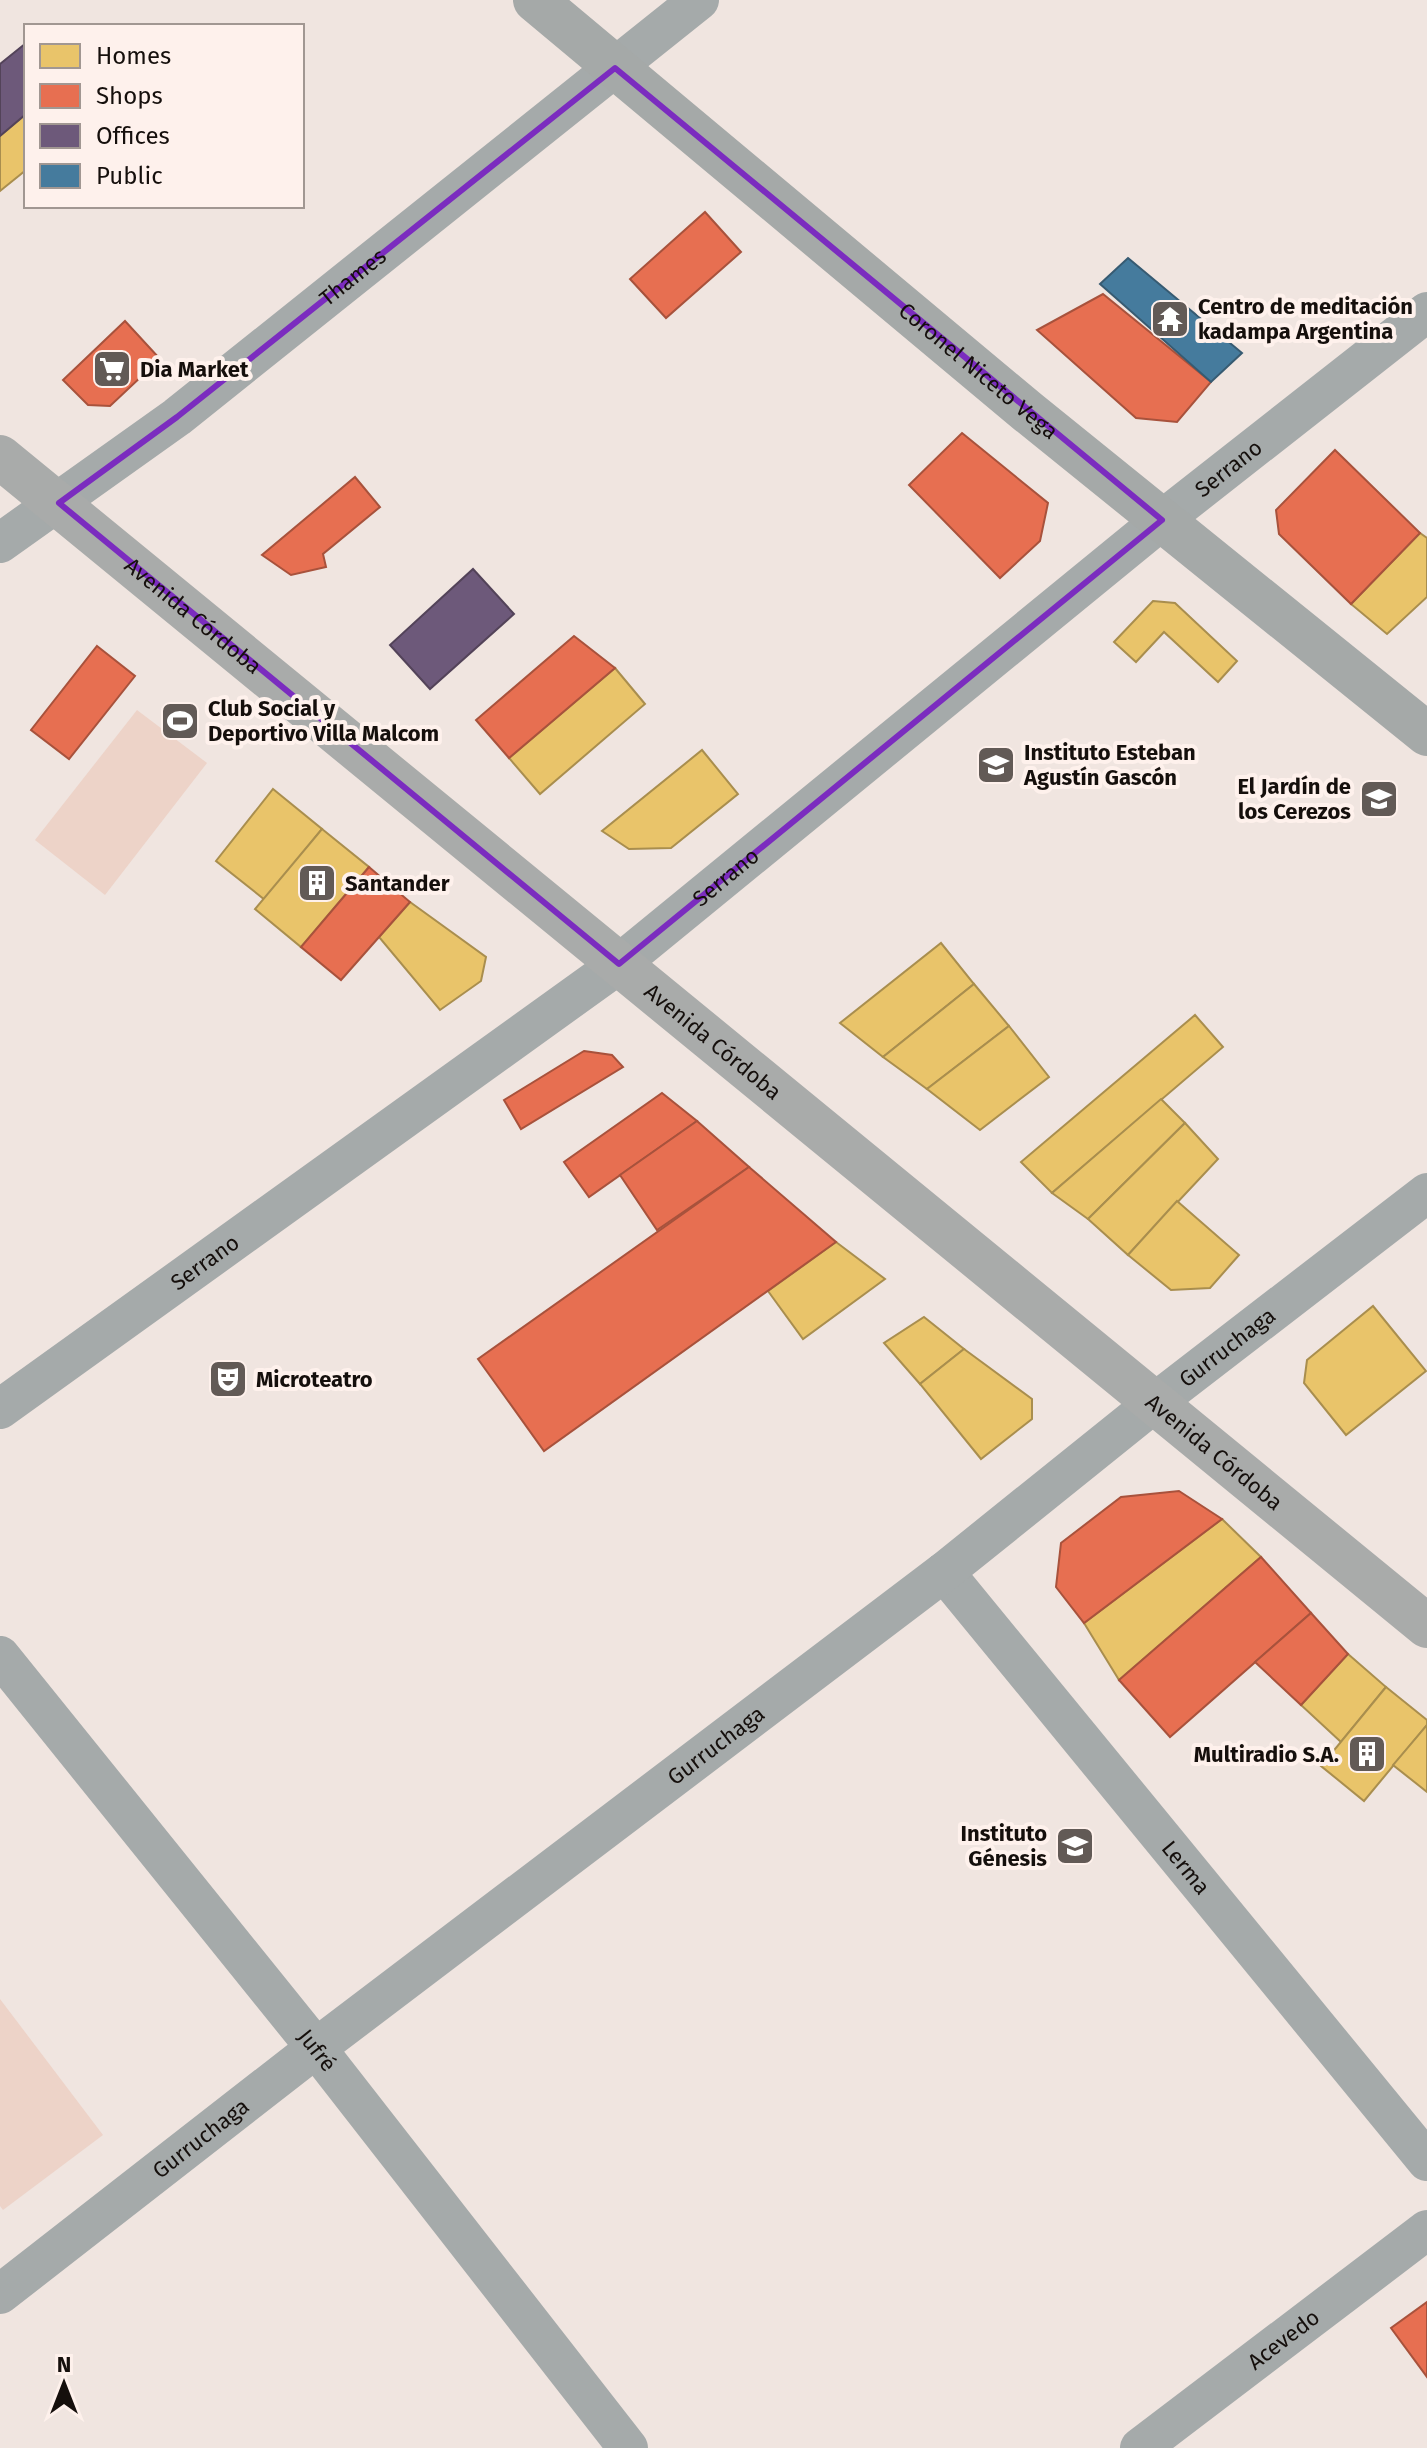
<svg xmlns="http://www.w3.org/2000/svg" width="1427" height="2448" font-family="'Fira Sans',sans-serif">
<rect width="100%" height="100%" fill="#f0e5e0"/>
<g fill="#edd3c8">
<polygon points="137,710 207,763 105,895 35,840"/>
<polygon points="0,1999 103,2135 3,2210 0,2206"/>
</g>
<g fill="#e9c46a" stroke="#a98e4e" stroke-width="2">
<polygon points="26,114 26,170 0,191 0,136"/>
<polygon points="1420,533 1427,538 1427,597 1387,634 1351,604"/>
<polygon points="1153,601 1175,603 1237,661 1218,682 1164,632 1136,662 1114,642"/>
<polygon points="615,668 645,704 540,794 509,758"/>
<polygon points="702,750 738,794 671,848 629,849 602,831"/>
<polygon points="273,789 322,829 265,900 216,861"/>
<polygon points="322,829 369,867 301,947 255,909"/>
<polygon points="410,902 486,957 481,981 440,1010 379,937"/>
<polygon points="941,943 974,984 883,1057 840,1023"/>
<polygon points="974,984 1009,1026 927,1089 883,1057"/>
<polygon points="1195,1015 1223,1047 1052,1193 1021,1162"/>
<polygon points="1009,1026 1049,1077 980,1130 927,1089"/>
<polygon points="1161,1099 1185,1123 1088,1219 1052,1193"/>
<polygon points="1185,1123 1218,1159 1128,1255 1088,1219"/>
<polygon points="1177,1201 1239,1255 1210,1288 1171,1290 1128,1255"/>
<polygon points="836,1242 885,1279 803,1339 768,1291"/>
<polygon points="1373,1306 1426,1371 1346,1435 1304,1383 1307,1360"/>
<polygon points="924,1317 964,1349 920,1384 884,1343"/>
<polygon points="964,1349 1032,1399 1032,1419 981,1459 920,1384"/>
<polygon points="1222,1519 1261,1557 1119,1680 1084,1623"/>
<polygon points="1348,1654 1386,1687 1341,1742 1301,1705"/>
<polygon points="1386,1687 1427,1720 1427,1725 1364,1801 1321,1766"/>
<polygon points="1427,1725 1427,1792 1393,1765"/>
</g>
<g fill="#e76f51" stroke="#a8523c" stroke-width="2">
<polygon points="705,212 741,252 666,318 630,279"/>
<polygon points="1103,294 1211,382 1177,422 1136,418 1037,330"/>
<polygon points="125,321 160,359 110,406 88,405 63,380"/>
<polygon points="962,433 1048,503 1040,541 1000,578 909,485"/>
<polygon points="1335,450 1420,533 1351,604 1279,534 1276,510"/>
<polygon points="355,477 380,507 323,554 326,567 291,575 262,555"/>
<polygon points="574,636 615,668 509,758 476,720"/>
<polygon points="97,646 135,676 69,759 31,730"/>
<polygon points="369,867 410,902 341,980 301,947"/>
<polygon points="584,1051 612,1055 623,1067 521,1129 504,1100"/>
<polygon points="662,1093 697,1121 589,1197 564,1162"/>
<polygon points="697,1121 749,1167 657,1230 620,1175"/>
<polygon points="749,1167 836,1242 544,1451 478,1359"/>
<polygon points="1179,1491 1222,1519 1084,1623 1056,1587 1061,1543 1121,1497"/>
<polygon points="1261,1557 1311,1613 1170,1737 1119,1680"/>
<polygon points="1311,1613 1348,1654 1301,1705 1255,1662"/>
<polygon points="1427,2302 1427,2377 1391,2328"/>
</g>
<g fill="#6d597a" stroke="#534359" stroke-width="2">
<polygon points="26,43 26,114 0,136 0,64"/>
<polygon points="473,569 514,614 430,689 390,645"/>
</g>
<polygon fill="#457b9d" stroke="#375b72" stroke-width="2" points="1128,258 1242,353 1211,382 1100,284"/>
<g fill="none" stroke-linecap="round" stroke-linejoin="round">
<g stroke="#a5aaaa" stroke-width="40">
<path id="s1" d="M0,543L177,417L699,0"/>
<path id="s2" d="M0,1409L619,964L1162,520L1427,312"/>
<path id="s3" d="M944,1572L1427,2161"/>
<path id="s4" d="M0,1656L316,2048L628,2448"/>
<path id="s5" d="M0,2294L316,2048L944,1572L1153,1404L1427,1193"/>
<path id="s6" d="M1140,2448L1427,2230"/>
</g>
<path stroke="#a5a9a8" stroke-width="44" id="s7" d="M535,0L1028,412L1427,734"/>
<path stroke="#a9abaa" stroke-width="44" id="s8" d="M0,457L1427,1626"/>
</g>
<path fill="none" stroke="#7b2cbf" stroke-width="6" stroke-linejoin="round" d="M615,68L1162,520L619,964L59,503L177,417Z"/>
<defs>
<g id="temple-square" transform="scale(2)"><rect x="-9" y="-9" width="18" height="18" rx="4" fill="#625a56" stroke="#fef1ec"/><path d="M0-6L5-2H3V0L6.5 2.5H4V6H1.5V3h-3V6H-4V2.5H-6.5L-3 0V-2H-5Z" fill="#fff"/></g>
<g id="supermarket-square" transform="scale(2)"><rect x="-9" y="-9" width="18" height="18" rx="4" fill="#625a56" stroke="#fef1ec"/><path d="M-6-5.5h2.5l.6 2H6L4.5 2H-2.5L-4.4-4H-6ZM-1.5 3.2a1.3 1.3 0 1 0 .1 0ZM3 3.2a1.3 1.3 0 1 0 .1 0Z" fill="#fff"/></g>
<g id="stadium-square" transform="scale(2)"><rect x="-9" y="-9" width="18" height="18" rx="4" fill="#625a56" stroke="#fef1ec"/><path d="M0-5a6.5 5 0 1 0 0 10a6.5 5 0 1 0 0-10ZM-3.5-1.8h7v3.6h-7Z" fill="#fff"/></g>
<g id="school-square" transform="scale(2)"><rect x="-9" y="-9" width="18" height="18" rx="4" fill="#625a56" stroke="#fef1ec"/><path d="M0-5L7-2L0 1L-7-2ZM-4 1L0 2.5L4 1V4Q0 6-4 4Z" fill="#fff"/></g>
<g id="building-square" transform="scale(2)"><rect x="-9" y="-9" width="18" height="18" rx="4" fill="#625a56" stroke="#fef1ec"/><path d="M-4-6H4V6H1V3H-1V6H-4ZM-2.5-4.3h1.7v1.8h-1.7ZM.8-4.3h1.7v1.8H.8ZM-2.5-1h1.7V.8h-1.7ZM.8-1h1.7V.8H.8Z" fill="#fff"/></g>
<g id="theatre-square" transform="scale(2)"><rect x="-9" y="-9" width="18" height="18" rx="4" fill="#625a56" stroke="#fef1ec"/><path d="M-5-5.5Q0-4 5-5.5V0Q5 5 0 6Q-5 5-5 0ZM-3.3-2.5H-1v1.5H-3.3ZM1-2.5H3.3v1.5H1ZM-2.8 1Q0 5.5 2.8 1Z" fill="#fff"/></g>
</defs>
<g fill-rule="evenodd">
<use href="#temple-square" x="1170" y="319"/>
<use href="#supermarket-square" x="112" y="369"/>
<use href="#stadium-square" x="180" y="721"/>
<use href="#school-square" x="996" y="765"/>
<use href="#school-square" x="1379" y="799"/>
<use href="#building-square" x="317" y="883"/>
<use href="#theatre-square" x="228" y="1379"/>
<use href="#building-square" x="1367" y="1754"/>
<use href="#school-square" x="1075" y="1846"/>
</g>
<g text-anchor="middle" stroke-width="8" stroke-linejoin="round" paint-order="stroke">
<g font-size="22" fill="#150f0c" stroke="#fef1ec">
<text dy="8" stroke="none"><textPath href="#s1" startOffset="442">Thames</textPath></text>
<text dy="8" stroke="none"><textPath href="#s7" startOffset="578">Coronel Niceto Vega</textPath></text>
<text dy="8" stroke="none"><textPath href="#s2" startOffset="1548">Serrano</textPath></text>
<text dy="8" stroke="none"><textPath href="#s8" startOffset="250">Avenida Córdoba</textPath></text>
<text dy="8" stroke="none"><textPath href="#s2" startOffset="900">Serrano</textPath></text>
<text dy="8" stroke="none"><textPath href="#s8" startOffset="922">Avenida Córdoba</textPath></text>
<text dy="8" stroke="none"><textPath href="#s2" startOffset="252">Serrano</textPath></text>
<text dy="8" stroke="none"><textPath href="#s5" startOffset="1550">Gurruchaga</textPath></text>
<text dy="8" stroke="none"><textPath href="#s8" startOffset="1570">Avenida Córdoba</textPath></text>
<text dy="8" stroke="none"><textPath href="#s5" startOffset="902">Gurruchaga</textPath></text>
<text dy="8" stroke="none"><textPath href="#s3" startOffset="382">Lerma</textPath></text>
<text dy="8" stroke="none"><textPath href="#s4" startOffset="506">Jufré</textPath></text>
<text dy="8" stroke="none"><textPath href="#s5" startOffset="254">Gurruchaga</textPath></text>
<text dy="8" stroke="none"><textPath href="#s6" startOffset="180">Acevedo</textPath></text>
</g>
<g font-size="22" font-weight="bold" fill="#150f0c" stroke="#fef1ec" text-anchor="start">
<text x="1198" y="314">Centro de meditación<tspan x="1198" dy="25">kadampa Argentina</tspan></text>
<text x="140" y="377">Dia Market</text>
<text x="208" y="716">Club Social y<tspan x="208" dy="25">Deportivo Villa Malcom</tspan></text>
<text x="1024" y="760">Instituto Esteban<tspan x="1024" dy="25">Agustín Gascón</tspan></text>
<text x="1351" y="794" text-anchor="end">El Jardín de<tspan x="1351" dy="25">los Cerezos</tspan></text>
<text x="345" y="891">Santander</text>
<text x="256" y="1387">Microteatro</text>
<text x="1339" y="1762" text-anchor="end">Multiradio S.A.</text>
<text x="1047" y="1841" text-anchor="end">Instituto<tspan x="1047" dy="25">Génesis</tspan></text>
</g>
</g>
<rect x="24" y="24" width="280" height="184" fill="#fef1ec" stroke="#a19792" stroke-width="2"/>
<rect x="40" y="44" width="40" height="24" fill="#e9c46a" stroke="#a19792" stroke-width="2"/>
<text x="96" y="64" font-size="24" fill="#150f0c">Homes</text>
<rect x="40" y="84" width="40" height="24" fill="#e76f51" stroke="#a19792" stroke-width="2"/>
<text x="96" y="104" font-size="24" fill="#150f0c">Shops</text>
<rect x="40" y="124" width="40" height="24" fill="#6d597a" stroke="#a19792" stroke-width="2"/>
<text x="96" y="144" font-size="24" fill="#150f0c">Offices</text>
<rect x="40" y="164" width="40" height="24" fill="#457b9d" stroke="#a19792" stroke-width="2"/>
<text x="96" y="184" font-size="24" fill="#150f0c">Public</text>
<g transform="translate(64 2384)" stroke="#fef1ec" stroke-width="6" paint-order="stroke">
<path d="M0-6L14 30L0 20L-14 30Z" fill="#150f0c"/>
<text y="-12" font-size="22" font-weight="bold" text-anchor="middle" fill="#150f0c">N</text>
</g>
</svg>
